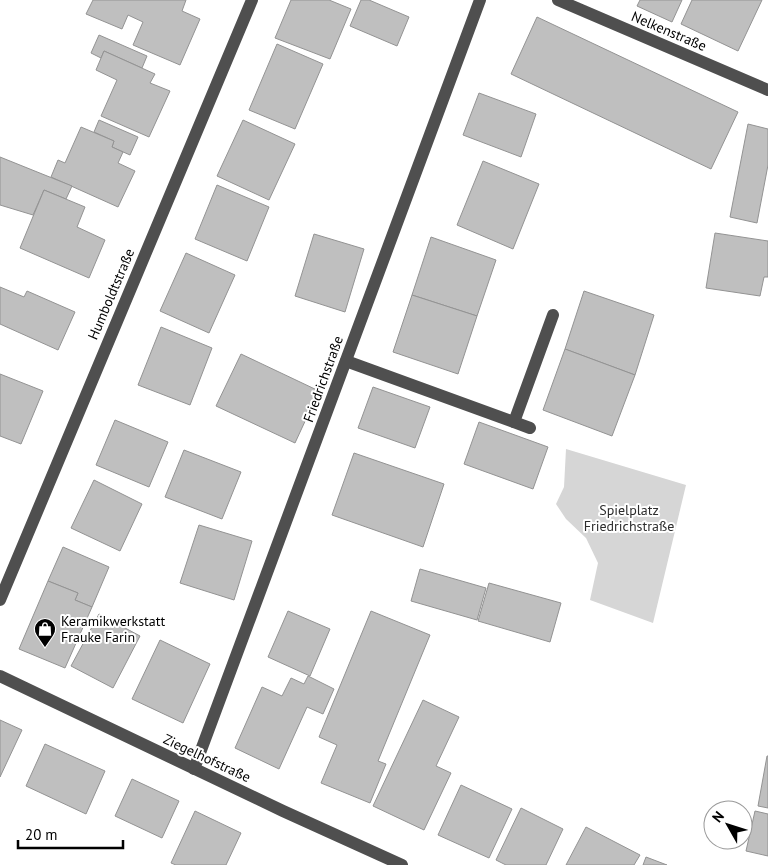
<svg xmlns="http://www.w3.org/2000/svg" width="768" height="865" font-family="'PT Sans',sans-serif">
<rect width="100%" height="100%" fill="#fff"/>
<polygon fill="#d6d6d6" points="566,449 686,485 653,623 590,600 598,563 586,538 566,519 556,504 564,487"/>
<g fill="#bfbfbf" stroke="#939393">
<polygon points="93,0 186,0 182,11 200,19 180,65 133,45 143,22 128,15 122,29 86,14"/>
<polygon points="291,0 329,0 351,9 330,59 275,38"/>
<polygon points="361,0 369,0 409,17 397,46 350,26"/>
<polygon points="640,0 682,0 672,22 637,6"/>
<polygon points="692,0 762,0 738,51 681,24"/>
<polygon points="537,17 738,112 711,169 511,74"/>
<polygon points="99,35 147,56 142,68 104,51 101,58 91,53"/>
<polygon points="277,44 323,64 295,129 249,110"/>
<polygon points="104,51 155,74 150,83 170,91 149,137 101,116 117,80 96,70"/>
<polygon points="479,93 536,114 521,157 463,135"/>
<polygon points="99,120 138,137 130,155 112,147 114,141 94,132"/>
<polygon points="243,120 295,144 269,200 217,176"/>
<polygon points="748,124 768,129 768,165 757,223 730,217"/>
<polygon points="81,127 114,141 112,147 123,152 118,163 135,171 118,207 51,177 58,160 65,163"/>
<polygon points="0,157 72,186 66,199 44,190 33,215 0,205"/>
<polygon points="483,161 539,184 513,249 457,225"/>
<polygon points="217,185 269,207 247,261 195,239"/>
<polygon points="44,190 85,207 77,227 105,240 89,278 20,248"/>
<polygon points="715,233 768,241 768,277 764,277 760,296 706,288"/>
<polygon points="314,234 364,249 345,312 295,296"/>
<polygon points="431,237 496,260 477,316 412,295"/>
<polygon points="186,253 235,275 209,333 160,311"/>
<polygon points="0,287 24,297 27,291 75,312 58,350 0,324"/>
<polygon points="584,291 654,315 635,375 565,349"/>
<polygon points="412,295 477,316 458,374 393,352"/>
<polygon points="161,327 212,348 190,405 138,385"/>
<polygon points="565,349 635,375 612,436 543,410"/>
<polygon points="241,354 319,391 295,443 216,406"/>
<polygon points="0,374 43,391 21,444 0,436"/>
<polygon points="373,387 430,407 415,448 358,428"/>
<polygon points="115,420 168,442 149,487 96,465"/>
<polygon points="479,422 548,447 533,489 464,464"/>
<polygon points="184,450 241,472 222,519 165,497"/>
<polygon points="354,453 444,484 423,547 332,515"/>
<polygon points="94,480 142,504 120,551 71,528"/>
<polygon points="199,525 252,541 234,600 180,583"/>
<polygon points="63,547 109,567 92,607 75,600 78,593 48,581"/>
<polygon points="420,569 486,588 477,620 411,601"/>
<polygon points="48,581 78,593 75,600 92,607 65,668 19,649"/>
<polygon points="489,583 561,603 550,642 478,621"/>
<polygon points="288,611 330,629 310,676 268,657"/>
<polygon points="371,611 430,635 378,761 386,764 370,803 321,783 337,745 319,737"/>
<polygon points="99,614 140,636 113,688 71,666"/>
<polygon points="160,640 210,664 183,723 132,699"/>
<polygon points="308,676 334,689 323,714 307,707 279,769 235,748 262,687 282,696 291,678 304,684"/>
<polygon points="423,700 459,717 436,766 451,773 424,830 373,806"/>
<polygon points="0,720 22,730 0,777"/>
<polygon points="45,744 105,771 86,814 26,786"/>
<polygon points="767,756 768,756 768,808 758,806"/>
<polygon points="132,779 179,801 162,838 115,816"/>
<polygon points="461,785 512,809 489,858 438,835"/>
<polygon points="521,808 563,829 546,865 506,865 496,860"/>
<polygon points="195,811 241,833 226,865 176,865 171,863"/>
<polygon points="755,811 768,814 768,856 746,851"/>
<polygon points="586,827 640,855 634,865 566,865"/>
<polygon points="646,857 667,865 643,865"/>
</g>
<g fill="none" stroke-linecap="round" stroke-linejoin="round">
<g stroke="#4f4f4f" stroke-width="12">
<polyline points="558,0 768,90"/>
<polyline points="346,361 530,428"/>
<polyline points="514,422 553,315"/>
<polyline points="0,600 252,0"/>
<polyline points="0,676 283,811 402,865"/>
<polyline points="194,769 480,0"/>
</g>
</g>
<defs>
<g id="shop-pin" transform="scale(1.125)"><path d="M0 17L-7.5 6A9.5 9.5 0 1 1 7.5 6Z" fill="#000" stroke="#fff"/><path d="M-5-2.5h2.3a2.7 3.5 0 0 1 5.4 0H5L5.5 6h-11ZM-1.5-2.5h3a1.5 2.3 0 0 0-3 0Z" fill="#fff"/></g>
</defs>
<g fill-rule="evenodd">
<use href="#shop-pin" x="45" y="629"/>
</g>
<g text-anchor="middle" stroke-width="4" stroke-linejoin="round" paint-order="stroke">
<g font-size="14" fill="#000" stroke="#fff">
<text transform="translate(669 31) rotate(23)" y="5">Nelkenstraße</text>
<text transform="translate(111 294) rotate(-67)" y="5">Humboldtstraße</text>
<text transform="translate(323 379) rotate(-70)" y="5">Friedrichstraße</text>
<text transform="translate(207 758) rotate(25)" y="5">Ziegelhofstraße</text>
</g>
<g font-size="14" fill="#2d2d2d" stroke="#fff">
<text x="629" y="515">Spielplatz<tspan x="629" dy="16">Friedrichstraße</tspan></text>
</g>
<g font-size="14" fill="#000" stroke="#fff" text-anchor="start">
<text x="61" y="626">Keramikwerkstatt<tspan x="61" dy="16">Frauke Farin</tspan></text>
</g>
</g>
<g transform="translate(728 825) rotate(309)"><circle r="24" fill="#ffffff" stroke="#999999"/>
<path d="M0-4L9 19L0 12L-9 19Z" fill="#000000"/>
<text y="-8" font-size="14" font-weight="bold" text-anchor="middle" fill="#000000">N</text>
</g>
<path d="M18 840v8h105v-8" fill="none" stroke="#000000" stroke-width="2.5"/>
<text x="25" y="840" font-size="15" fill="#000000" stroke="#ffffff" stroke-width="4" paint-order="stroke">20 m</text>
</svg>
